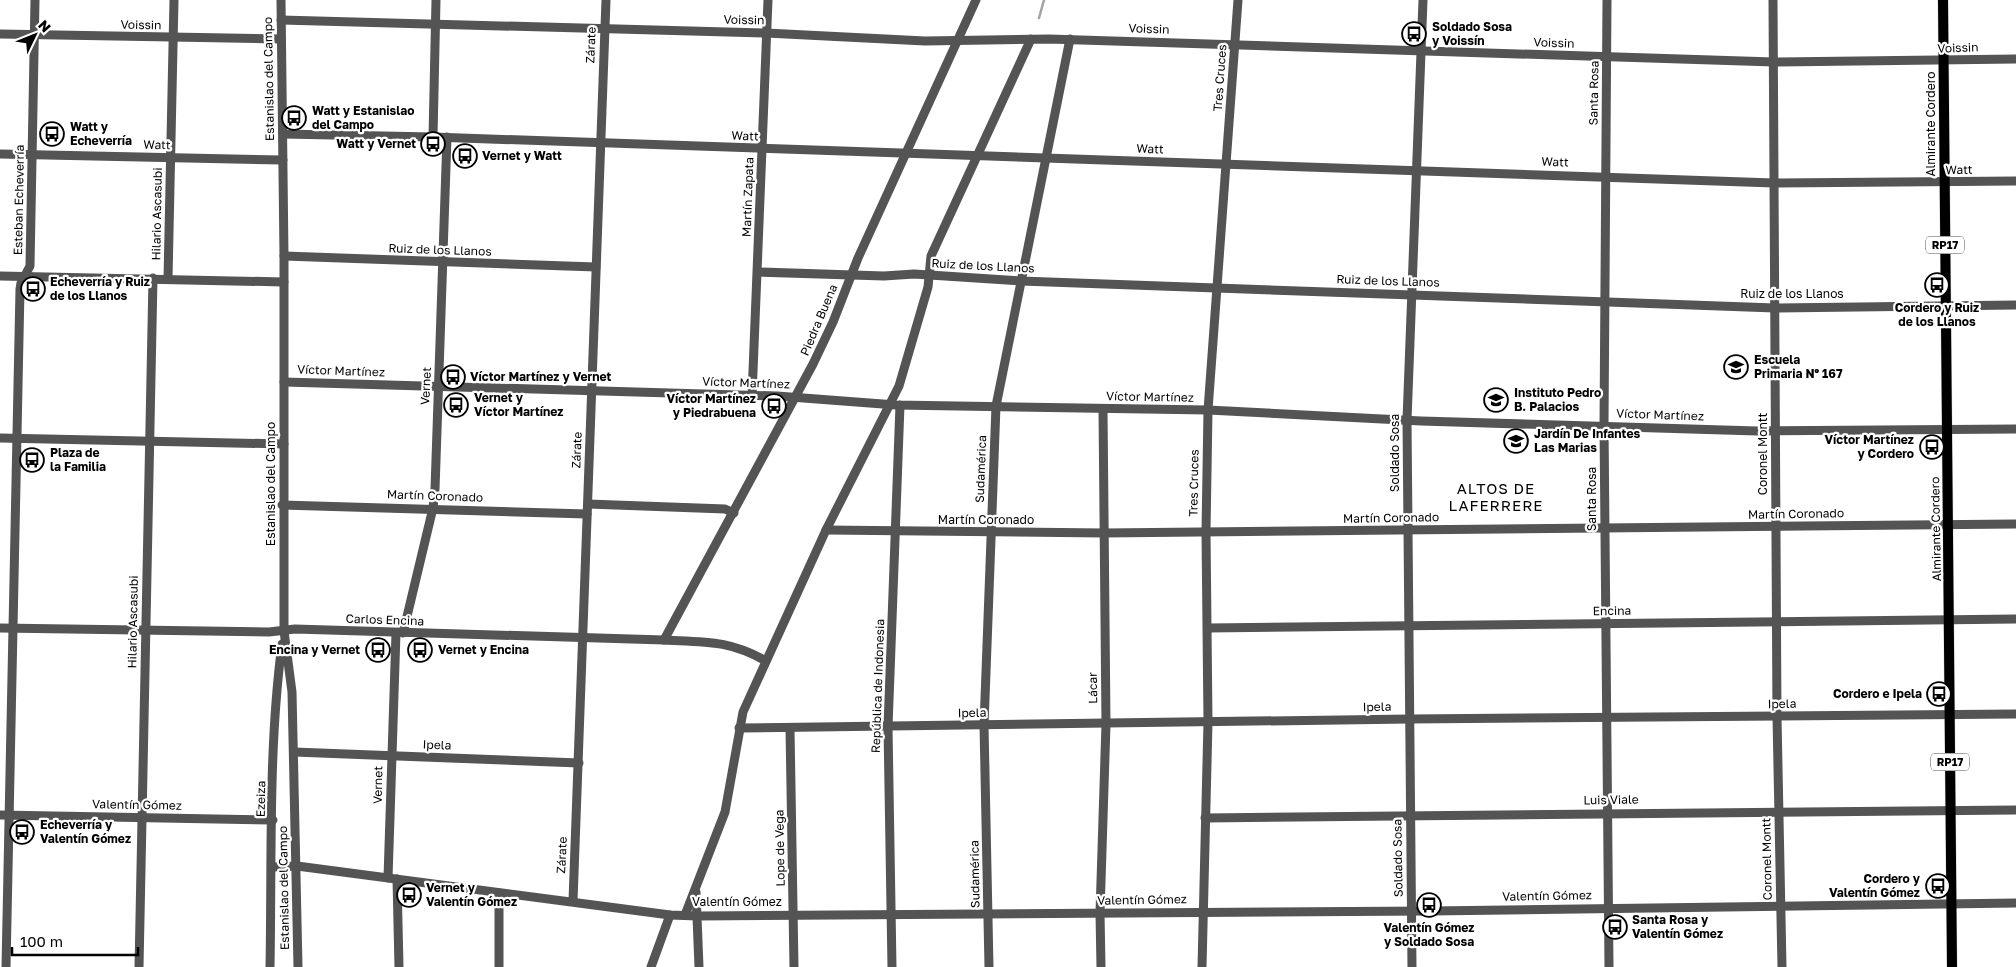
<svg xmlns="http://www.w3.org/2000/svg" width="2016" height="967" font-family="'Golos Text',sans-serif">
<rect width="100%" height="100%" fill="#fff"/>
<g fill="none" stroke-linecap="round" stroke-linejoin="round">
<polyline stroke="#a2a2a2" stroke-width="2.5" points="1039,18 1044,0"/>
<g stroke="#dbdbdb" stroke-width="11">
<polyline id="major" points="1943,0 1952,967"/>
</g>
<g stroke="#545454" stroke-width="9">
<polyline points="281,0 284,256 284,631 292,692 298,967"/>
<polyline points="1607,0 1604,425 1609,967"/>
<polyline points="1773,0 1777,717 1782,967"/>
<polyline points="281,20 766,33 925,41 1049,39 1774,62 2016,59"/>
<polyline points="0,34 281,39"/>
<polyline points="283,134 433,137 1774,183 2016,181"/>
<polyline points="433,137 436,0"/>
<polyline points="0,154 283,160"/>
<polyline points="284,256 596,267"/>
<polyline points="758,272 884,276 914,274 1021,281 1775,308 2016,305"/>
<polyline points="0,276 284,282"/>
<polyline points="168,279 174,0"/>
<polyline points="284,382 777,396 896,405 1208,410 1421,421 1757,431 2016,429"/>
<polyline points="752,396 768,0"/>
<polyline points="0,438 284,444"/>
<polyline points="588,504 725,509 734,513"/>
<polyline points="282,505 587,514"/>
<polyline points="826,530 1104,533 2016,524"/>
<path d="M0,628L269,632L295,629L664,640C705,642 729,640 766,661"/>
<polyline points="1208,628 2016,619"/>
<polyline points="403,633 433,508 435,489 447,137"/>
<polyline points="664,640 813,364 833,322 858,258 976,0"/>
<polyline points="739,728 1410,719 2016,714"/>
<polyline points="790,728 794,967"/>
<polyline points="294,752 579,763"/>
<polyline points="0,815 273,820"/>
<polyline points="1205,818 2016,810"/>
<polyline points="272,867 297,866 670,915 698,916 1431,911 2016,903"/>
<polyline points="388,878 396,633"/>
<polyline points="397,879 399,967"/>
<polyline points="696,892 699,967"/>
<polyline points="499,893 499,967"/>
<polyline points="573,901 606,0"/>
<polyline points="685,915 725,812 743,712 826,530 899,386 928,287 931,256 1031,39"/>
<polyline points="6,967 20,289 21,283 30,266 35,0"/>
<polyline points="139,967 153,278"/>
<path d="M270,967C272,860 268,750 282,644"/>
<polyline points="651,967 670,915"/>
<polyline points="892,967 888,727 900,405"/>
<polyline points="989,967 984,725 996,406 1070,39"/>
<polyline points="1101,967 1100,913 1106,724 1103,409"/>
<polyline points="1202,967 1208,722 1206,532 1208,410 1238,0"/>
<polyline points="1412,967 1407,420 1423,0"/>
</g>
<use href="#major" stroke="#000" stroke-width="10"/>
</g>
<defs>
<g id="bus-ring" transform="scale(1.25)"><circle r="9.5" fill="#fff" stroke="#000" stroke-width="1.5"/><path d="M-5-6H5V4H4V6H2V4H-2V6H-4V4H-5ZM-3.5-4V0h7V-4ZM-3.5 1.2v1.5H-2V1.2ZM2 1.2v1.5H3.5V1.2Z" fill="#000"/></g>
<g id="school-ring" transform="scale(1.25)"><circle r="9.5" fill="#fff" stroke="#000" stroke-width="1.5"/><path d="M0-5L7-2L0 1L-7-2ZM-4 1L0 2.5L4 1V4Q0 6-4 4Z" fill="#000"/></g>
</defs>
<g fill-rule="evenodd">
<use href="#bus-ring" x="1414" y="34"/>
<use href="#bus-ring" x="294" y="118"/>
<use href="#bus-ring" x="52" y="134"/>
<use href="#bus-ring" x="433" y="144"/>
<use href="#bus-ring" x="465" y="156"/>
<use href="#bus-ring" x="1937" y="285"/>
<use href="#bus-ring" x="33" y="289"/>
<use href="#school-ring" x="1736" y="367"/>
<use href="#bus-ring" x="453" y="377"/>
<use href="#school-ring" x="1496" y="400"/>
<use href="#bus-ring" x="456" y="405"/>
<use href="#bus-ring" x="774" y="406"/>
<use href="#school-ring" x="1516" y="441"/>
<use href="#bus-ring" x="1932" y="447"/>
<use href="#bus-ring" x="32" y="460"/>
<use href="#bus-ring" x="378" y="650"/>
<use href="#bus-ring" x="420" y="650"/>
<use href="#bus-ring" x="1939" y="694"/>
<use href="#bus-ring" x="22" y="832"/>
<use href="#bus-ring" x="1938" y="886"/>
<use href="#bus-ring" x="409" y="895"/>
<use href="#bus-ring" x="1429" y="905"/>
<use href="#bus-ring" x="1615" y="927"/>
</g>
<g text-anchor="middle" stroke-width="4.5" stroke-linejoin="round" paint-order="stroke">
<g fill="#fff" stroke="#4c4c4c" stroke-width="1">
<rect x="1926" y="236.5" width="38" height="17" rx="4"/>
<rect x="1931" y="753.5" width="38" height="17" rx="4"/>
</g>
<g font-size="11" font-weight="bold" fill="#000">
<text x="1945" y="249">RP17</text>
<text x="1950" y="766">RP17</text>
</g>
<g font-size="12" fill="#000" stroke="#fff">
<text transform="translate(744 20) rotate(1)" y="4">Voissin</text>
<text transform="translate(141 25) rotate(1)" y="4">Voissin</text>
<text transform="translate(1149 29) rotate(2)" y="4">Voissin</text>
<text transform="translate(1554 43) rotate(2)" y="4">Voissin</text>
<text transform="translate(591 45) rotate(-88)" y="4">Zárate</text>
<text transform="translate(1958 48) rotate(-2)" y="4">Voissin</text>
<text transform="translate(1220 78) rotate(-86)" y="4">Tres Cruces</text>
<text transform="translate(269 79) rotate(-91)" y="4">Estanislao del Campo</text>
<text transform="translate(1594 93) rotate(-89)" y="4">Santa Rosa</text>
<text transform="translate(1931 124) rotate(-90)" y="4">Almirante Cordero</text>
<text transform="translate(745 136) rotate(2)" y="4">Watt</text>
<text transform="translate(157 145) rotate(1)" y="4">Watt</text>
<text transform="translate(1150 149) rotate(2)" y="4">Watt</text>
<text transform="translate(1555 162) rotate(2)" y="4">Watt</text>
<text transform="translate(1959 170) rotate(-1)" y="4">Watt</text>
<text transform="translate(748 197) rotate(-88)" y="4">Martín Zapata</text>
<text transform="translate(19 200) rotate(-89)" y="4">Esteban Echeverría</text>
<text transform="translate(157 214) rotate(-89)" y="4">Hilario Ascasubi</text>
<text transform="translate(440 250) rotate(2)" y="4">Ruiz de los Llanos</text>
<text transform="translate(983 266) rotate(3)" y="4">Ruiz de los Llanos</text>
<text transform="translate(1388 281) rotate(2)" y="4">Ruiz de los Llanos</text>
<text x="1792" y="298">Ruiz de los Llanos</text>
<text transform="translate(819 320) rotate(-67)" y="4">Piedra Buena</text>
<text transform="translate(341 371) rotate(2)" y="4">Víctor Martínez</text>
<text transform="translate(746 383) rotate(2)" y="4">Víctor Martínez</text>
<text transform="translate(426 386) rotate(-87)" y="4">Vernet</text>
<text transform="translate(1150 397) rotate(1)" y="4">Víctor Martínez</text>
<text transform="translate(1660 415) rotate(2)" y="4">Víctor Martínez</text>
<text transform="translate(577 450) rotate(-88)" y="4">Zárate</text>
<text transform="translate(1395 453) rotate(-90)" y="4">Soldado Sosa</text>
<text transform="translate(1763 454) rotate(-90)" y="4">Coronel Montt</text>
<text transform="translate(981 469) rotate(-88)" y="4">Sudamérica</text>
<text transform="translate(1194 483) rotate(-89)" y="4">Tres Cruces</text>
<text transform="translate(271 484) rotate(-90)" y="4">Estanislao del Campo</text>
<text transform="translate(435 496) rotate(2)" y="4">Martín Coronado</text>
<text transform="translate(1592 499) rotate(-90)" y="4">Santa Rosa</text>
<text transform="translate(1796 514) rotate(-1)" y="4">Martín Coronado</text>
<text transform="translate(1391 518) rotate(-1)" y="4">Martín Coronado</text>
<text x="986" y="524">Martín Coronado</text>
<text transform="translate(1936 529) rotate(-91)" y="4">Almirante Cordero</text>
<text transform="translate(1612 611) rotate(-1)" y="4">Encina</text>
<text transform="translate(385 620) rotate(2)" y="4">Carlos Encina</text>
<text transform="translate(133 622) rotate(-89)" y="4">Hilario Ascasubi</text>
<text transform="translate(878 686) rotate(-88)" y="4">República de Indonesia</text>
<text transform="translate(1093 688) rotate(-91)" y="4">Lácar</text>
<text transform="translate(1782 704) rotate(-1)" y="4">Ipela</text>
<text transform="translate(1377 707) rotate(-1)" y="4">Ipela</text>
<text transform="translate(972 713) rotate(-1)" y="4">Ipela</text>
<text transform="translate(437 745) rotate(2)" y="4">Ipela</text>
<text transform="translate(378 785) rotate(-89)" y="4">Vernet</text>
<text transform="translate(261 799) rotate(-89)" y="4">Ezeiza</text>
<text transform="translate(1611 800) rotate(-1)" y="4">Luis Viale</text>
<text transform="translate(137 805) rotate(1)" y="4">Valentín Gómez</text>
<text transform="translate(780 848) rotate(-91)" y="4">Lope de Vega</text>
<text transform="translate(562 855) rotate(-87)" y="4">Zárate</text>
<text transform="translate(1398 858) rotate(-91)" y="4">Soldado Sosa</text>
<text transform="translate(1767 859) rotate(-91)" y="4">Coronel Montt</text>
<text transform="translate(975 874) rotate(-91)" y="4">Sudamérica</text>
<text transform="translate(284 888) rotate(-91)" y="4">Estanislao del Campo</text>
<text transform="translate(1547 896) rotate(-1)" y="4">Valentín Gómez</text>
<text transform="translate(1142 900) rotate(-1)" y="4">Valentín Gómez</text>
<text x="737" y="906">Valentín Gómez</text>
</g>
<g font-size="12" font-weight="bold" fill="#000" stroke="#fff" text-anchor="start">
<text x="1432" y="31">Soldado Sosa<tspan x="1432" dy="14">y Voissín</tspan></text>
<text x="312" y="115">Watt y Estanislao<tspan x="312" dy="14">del Campo</tspan></text>
<text x="70" y="131">Watt y<tspan x="70" dy="14">Echeverría</tspan></text>
<text x="416" y="148" text-anchor="end">Watt y Vernet</text>
<text x="482" y="160">Vernet y Watt</text>
<text x="50" y="286">Echeverría y Ruiz<tspan x="50" dy="14">de los Llanos</tspan></text>
<text x="1937" y="312" text-anchor="middle">Cordero y Ruiz<tspan x="1937" dy="14">de los Llanos</tspan></text>
<text x="1754" y="364">Escuela<tspan x="1754" dy="14">Primaria Nº 167</tspan></text>
<text x="470" y="381">Víctor Martínez y Vernet</text>
<text x="1514" y="397">Instituto Pedro<tspan x="1514" dy="14">B. Palacios</tspan></text>
<text x="474" y="402">Vernet y<tspan x="474" dy="14">Víctor Martínez</tspan></text>
<text x="756" y="403" text-anchor="end">Víctor Martínez<tspan x="756" dy="14">y Piedrabuena</tspan></text>
<text x="1534" y="438">Jardín De Infantes<tspan x="1534" dy="14">Las Marias</tspan></text>
<text x="1914" y="444" text-anchor="end">Víctor Martínez<tspan x="1914" dy="14">y Cordero</tspan></text>
<text x="50" y="457">Plaza de<tspan x="50" dy="14">la Familia</tspan></text>
<text x="360" y="654" text-anchor="end">Encina y Vernet</text>
<text x="438" y="654">Vernet y Encina</text>
<text x="1922" y="698" text-anchor="end">Cordero e Ipela</text>
<text x="40" y="829">Echeverría y<tspan x="40" dy="14">Valentín Gómez</tspan></text>
<text x="1920" y="883" text-anchor="end">Cordero y<tspan x="1920" dy="14">Valentín Gómez</tspan></text>
<text x="426" y="892">Vernet y<tspan x="426" dy="14">Valentín Gómez</tspan></text>
<text x="1632" y="924">Santa Rosa y<tspan x="1632" dy="14">Valentín Gómez</tspan></text>
<text x="1429" y="932" text-anchor="middle">Valentín Gómez<tspan x="1429" dy="14">y Soldado Sosa</tspan></text>
</g>
<g font-size="15" letter-spacing="1" fill="#000" stroke="#fff">
<text x="1496" y="494">ALTOS DE<tspan x="1496" dy="17">LAFERRERE</tspan></text>
</g>
</g>
<g transform="translate(35 35) rotate(47)" stroke="#ffffff" stroke-width="4" paint-order="stroke">
<path d="M0-4L9 19L0 12L-9 19Z" fill="#000000"/>
<text y="-8" font-size="14" font-weight="bold" text-anchor="middle" fill="#000000">N</text>
</g>
<path d="M12 947v8h126v-8" fill="none" stroke="#000000" stroke-width="2.5"/>
<text x="20" y="947" font-size="15" fill="#000000" stroke="#ffffff" stroke-width="4" paint-order="stroke">100 m</text>
</svg>
